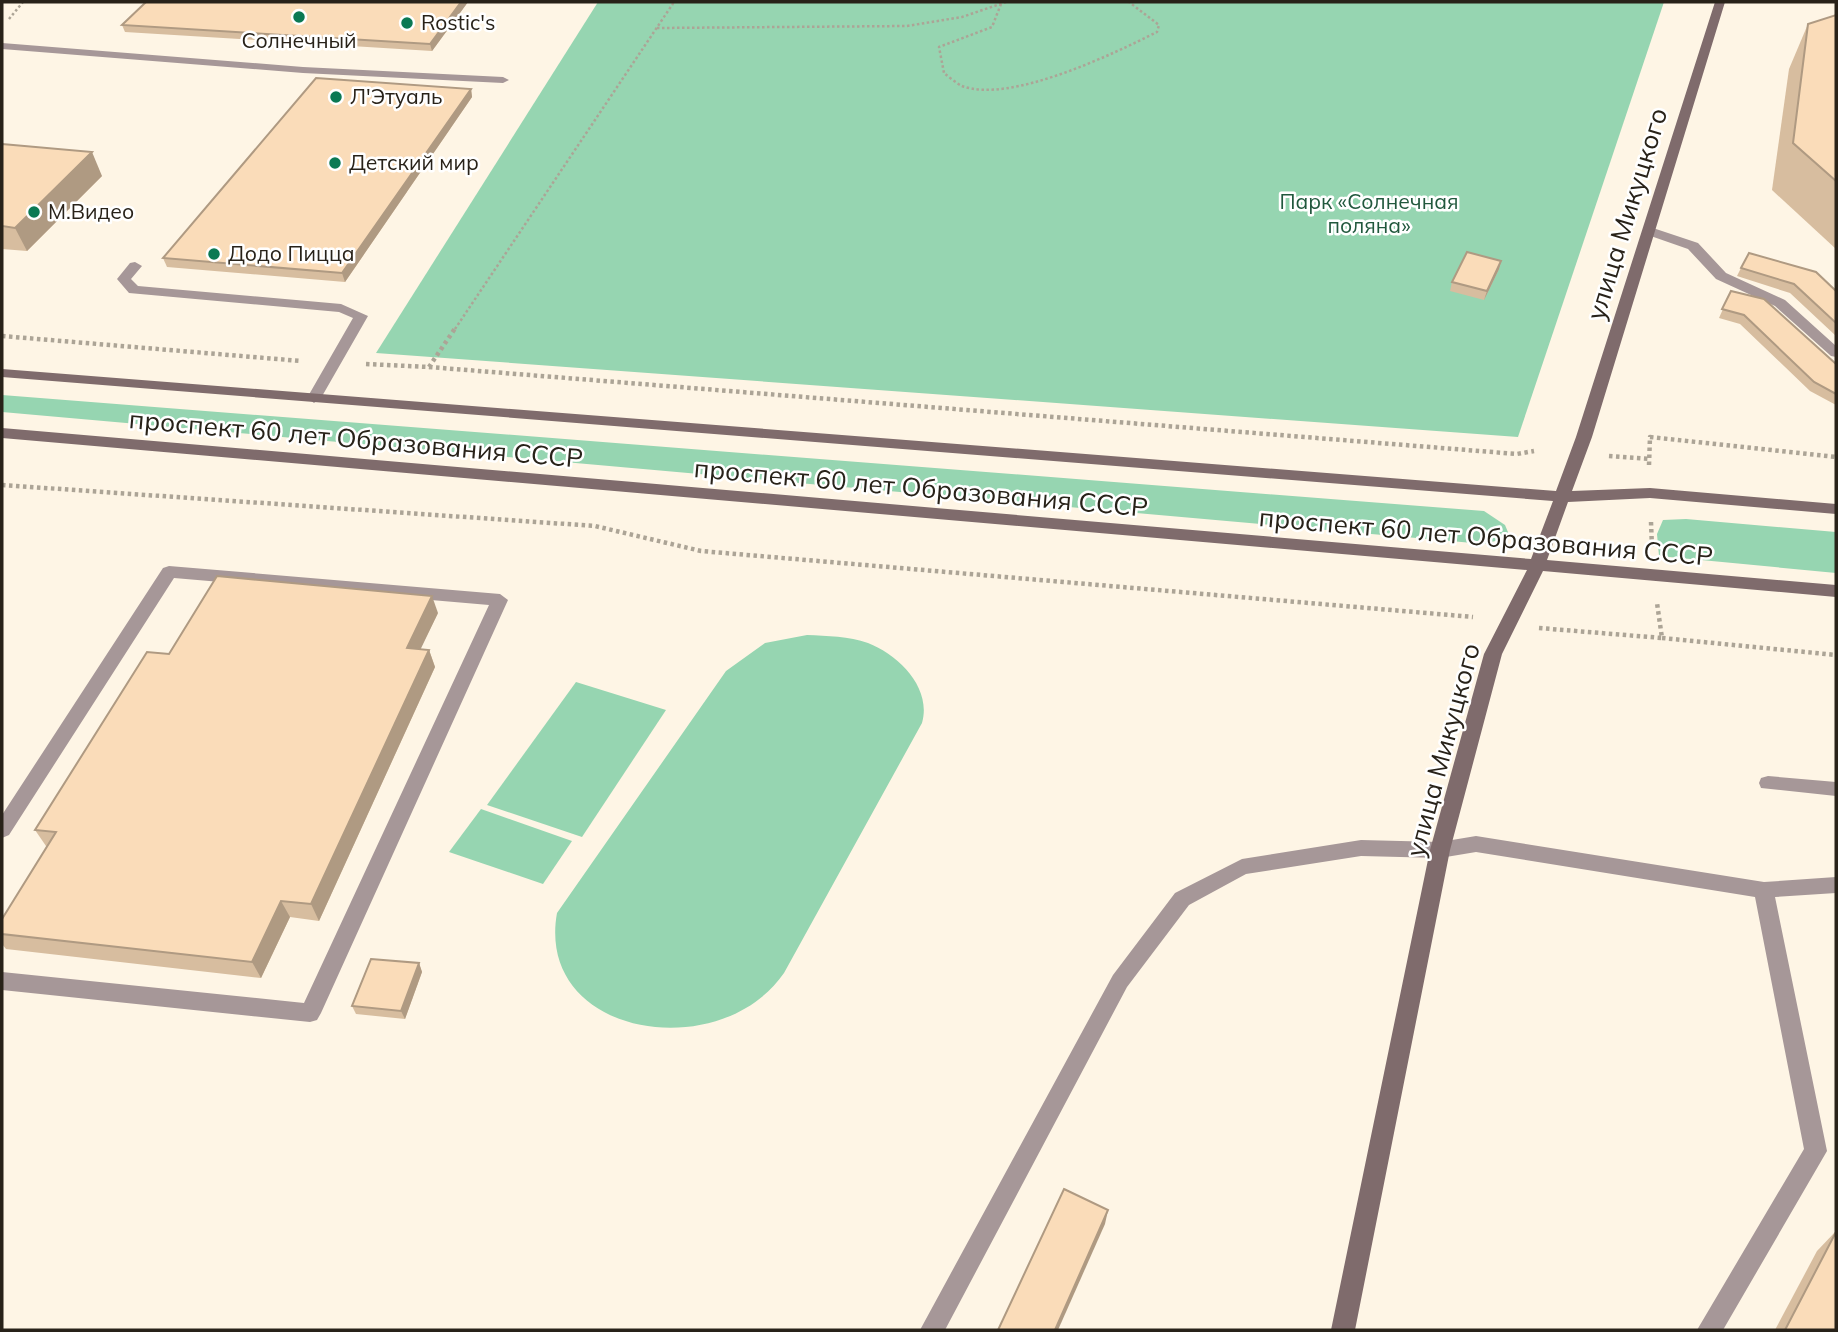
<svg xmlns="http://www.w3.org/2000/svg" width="1838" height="1332" font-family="Mulish,sans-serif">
<rect width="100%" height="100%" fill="#fef5e5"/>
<g fill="#96d5b1">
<polygon points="598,2 1664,2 1518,437 376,353"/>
<polygon points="2,395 1484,511 1505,525 1510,537 1484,544 2,412"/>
<polygon points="1686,519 1836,532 1836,573 1659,556 1657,534 1663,520"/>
<path d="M807,635C827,636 849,636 868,643C899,655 932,688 922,723L784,973C720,1066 535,1037 557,913L726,671L765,643Z"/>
<polygon points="576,682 666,710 582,837 487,805"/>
<polygon points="481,809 572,841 543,884 449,852"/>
</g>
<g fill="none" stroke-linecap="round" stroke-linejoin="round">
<g stroke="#aca496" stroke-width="2.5" stroke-dasharray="2.5 2.5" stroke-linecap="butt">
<path d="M1001,4L992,27L939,47L944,73C949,77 956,83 962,86C1010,104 1113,54 1157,32L1159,25L1129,2"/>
<polyline points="9,19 23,2"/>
<polyline points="657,28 907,26 962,17 1006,2"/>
<polyline points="455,329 674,2"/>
</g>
<g stroke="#aca496" stroke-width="4.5" stroke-dasharray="3.5 3.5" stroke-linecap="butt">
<polyline points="2,336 301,361"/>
<polyline points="366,364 429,367 456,327"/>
<polyline points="429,367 1517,454 1534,451"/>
<polyline points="1609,456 1650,459"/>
<polyline points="1649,465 1650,437 1836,457"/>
<polyline points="2,485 595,526 701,551 1473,617"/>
<polyline points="1651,522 1652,548"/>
<polyline points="1539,628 1662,638 1657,603"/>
<polyline points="1662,638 1836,655"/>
</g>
<g fill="#a69798" fill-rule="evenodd">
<polygon points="2,43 303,67 503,77 509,80 503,83 303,73 2,49"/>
<polygon points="1650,227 1698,243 1726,273 1785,300 1836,346 1836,357 1831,356 1775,306 1716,279 1688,249 1645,234 1643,231"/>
<polygon points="135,262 142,266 131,279 138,286 341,304 368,316 321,398 314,403 307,398 353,318 339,312 129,293 117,279 130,263"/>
<polygon points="169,566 500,594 508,600 321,1013 317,1020 310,1022 2,990 2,972 304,1003 489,605 174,578 9,835 2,838 2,815 163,568"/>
<polygon points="1768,776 1836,782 1836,796 1761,788 1759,783 1761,778"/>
<polygon points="1476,836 1764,882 1836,877 1836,893 1775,897 1827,1151 1723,1330 1697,1330 1804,1149 1755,897 1476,852 1440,858 1361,856 1246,874 1189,905 1127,987 945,1330 920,1330 1113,975 1175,893 1242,859 1361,840 1440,842"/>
</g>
<polygon fill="#7f6b6c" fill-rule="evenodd" points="1715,2 1725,2 1592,437 1572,491 1650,488 1836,504 1836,514 1650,498 1568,502 1547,560 1836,585 1836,597 1543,571 1502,654 1450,850 1355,1330 1331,1330 1430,850 1484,654 1527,570 2,438 2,428 1531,559 1553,501 2,377 2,369 1556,491 1576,437"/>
</g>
<g fill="#d7bd9f">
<polygon points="146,2 468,2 432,51 125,32 122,25"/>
<polygon points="1836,15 1836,249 1772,190 1789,69 1808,24"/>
<polygon points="471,89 472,97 345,282 167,267 163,258"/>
<polygon points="2,144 102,176 27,251 2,249"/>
<polygon points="1501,261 1499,269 1484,300 1450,291 1452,282"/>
<polygon points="1741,268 1836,291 1836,336 1790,293 1737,276"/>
<polygon points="1731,291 1836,364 1836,405 1810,391 1740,324 1719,318"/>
<polygon points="438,613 420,649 429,650 435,667 319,921 290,917 261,978 6,949 2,944 2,919 47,846 46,846 35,830"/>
<polygon points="419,963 422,972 405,1019 356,1014 352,1006"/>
<polygon points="1836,1231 1836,1330 1775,1330 1817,1251"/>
</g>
<g fill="#af9a82">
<polygon points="461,2 468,2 432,51 430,44"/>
<polygon points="471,89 472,97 345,282 342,273"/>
<polygon points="92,152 102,176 27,251 15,228"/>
<polygon points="1501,261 1499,269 1484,300 1487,291"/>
<polygon points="432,596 438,613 413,665 407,648"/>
<polygon points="429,650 435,667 319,921 311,904"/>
<polygon points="281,901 290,917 261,978 252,962"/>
<polygon points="419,963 422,972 405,1019 401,1011"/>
<polygon points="1108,1210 1105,1224 1058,1330 1055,1330"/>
</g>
<g fill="#fadcb9" stroke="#af9a82" stroke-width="2">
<polygon points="146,2 461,2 430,44 122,25"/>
<polygon points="1836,15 1836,181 1793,143 1808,24"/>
<polygon points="316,78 471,89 342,273 163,258"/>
<polygon points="2,144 92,152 15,228 2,226"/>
<polygon points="1467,252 1501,261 1487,291 1452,282"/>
<polygon points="1749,253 1816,272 1836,291 1836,323 1794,284 1741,268"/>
<polygon points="1731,291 1764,299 1836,364 1836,394 1814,382 1744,315 1722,309"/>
<polygon points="217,576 432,596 407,648 429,650 311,904 281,901 252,962 2,934 2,919 56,832 35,830 147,652 169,654"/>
<polygon points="371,959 419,963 401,1011 352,1006"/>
<polygon points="1064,1189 1108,1210 1055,1330 998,1330"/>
<polygon points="1836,1232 1836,1330 1785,1330"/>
</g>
<g fill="#0b7953" stroke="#fff" stroke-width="2.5">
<circle cx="299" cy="17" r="7"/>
<circle cx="407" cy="23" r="7"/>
<circle cx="336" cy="97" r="7"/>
<circle cx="335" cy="163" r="7"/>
<circle cx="34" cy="212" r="7"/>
<circle cx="214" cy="254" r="7"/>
</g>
<g text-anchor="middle" stroke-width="5" stroke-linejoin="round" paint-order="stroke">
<g font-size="21" fill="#282219" stroke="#fff" text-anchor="start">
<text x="421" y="30">Rostic's</text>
<text x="299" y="48" text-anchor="middle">Солнечный</text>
<text x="350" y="104">Л'Этуаль</text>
<text x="349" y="170">Детский мир</text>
<text x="48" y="219">М.Видео</text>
<text x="228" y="261">Додо Пицца</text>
</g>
<g font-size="21" fill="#21583d" stroke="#fff">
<text x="1369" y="209">Парк «Солнечная<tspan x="1369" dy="24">поляна»</tspan></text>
</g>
<g font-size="26" fill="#282219" stroke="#fff">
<text transform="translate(1627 214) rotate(-73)" y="9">улица Микуцкого</text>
<text transform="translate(356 439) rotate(5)" y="9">проспект 60 лет Образования СССР</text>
<text transform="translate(921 488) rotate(5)" y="9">проспект 60 лет Образования СССР</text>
<text transform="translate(1486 537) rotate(5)" y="9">проспект 60 лет Образования СССР</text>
<text transform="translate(1443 750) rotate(-75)" y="9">улица Микуцкого</text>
</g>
</g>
<rect width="1838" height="1332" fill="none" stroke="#282219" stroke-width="7"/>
</svg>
